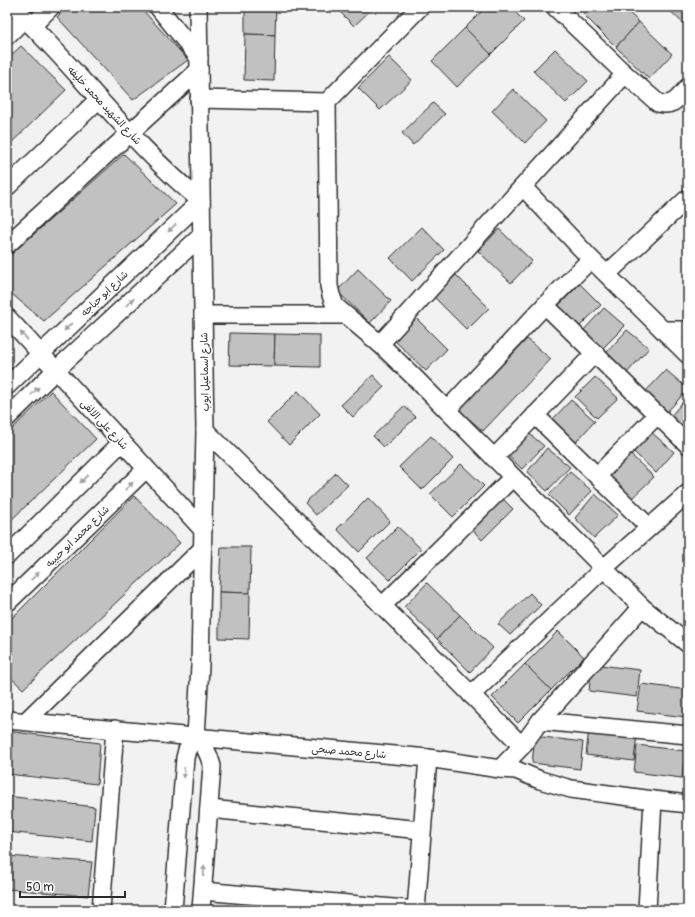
<svg xmlns="http://www.w3.org/2000/svg" width="695" height="917" font-family="Pangolin,'Playpen Sans Arabic',sans-serif">
<rect width="100%" height="100%" fill="#f2f2f2"/>
<filter id="ink" filterUnits="userSpaceOnUse"><feTurbulence type="fractalNoise" baseFrequency=".025" numOctaves="2"/><feDisplacementMap in="SourceGraphic" scale="8" xChannelSelector="R" yChannelSelector="G"/><feConvolveMatrix kernelMatrix="1 2 1 2 8 2 1 2 1" color-interpolation-filters="sRGB"/></filter>
<g filter="url(#ink)">
<g fill="#c1c1c1" stroke="#2b2b2b">
<polygon points="67,7 140,7 188,60 133,100 57,17"/>
<polygon points="245,7 276,7 275,35 245,34"/>
<polygon points="335,7 374,7 354,26"/>
<polygon points="486,7 510,7 524,21 491,54 465,28"/>
<polygon points="590,7 623,7 639,22 616,47 583,14"/>
<polygon points="666,7 688,7 688,28"/>
<polygon points="639,22 672,54 649,79 616,47"/>
<polygon points="465,28 491,54 457,87 432,61"/>
<polygon points="245,34 275,35 274,81 244,80"/>
<polygon points="21,46 66,90 7,147 7,59"/>
<polygon points="555,49 588,81 566,103 533,71"/>
<polygon points="389,57 412,80 380,110 358,88"/>
<polygon points="513,89 546,121 525,143 492,111"/>
<polygon points="433,103 445,114 413,145 402,133"/>
<polygon points="124,154 176,204 44,321 7,290 7,258"/>
<polygon points="422,227 444,250 412,281 390,258"/>
<polygon points="499,229 532,261 511,283 478,251"/>
<polygon points="358,269 391,301 370,323 337,291"/>
<polygon points="456,275 489,308 467,330 434,297"/>
<polygon points="580,284 601,305 579,327 558,306"/>
<polygon points="604,308 625,326 602,349 583,331"/>
<polygon points="414,316 447,349 426,371 392,338"/>
<polygon points="627,330 649,348 627,373 606,353"/>
<polygon points="230,333 275,334 274,366 229,365"/>
<polygon points="275,334 320,335 320,367 274,366"/>
<polygon points="527,339 551,359 483,431 459,410"/>
<polygon points="666,370 688,389 667,412 646,391"/>
<polygon points="373,375 384,387 353,417 341,405"/>
<polygon points="595,377 618,398 597,418 575,397"/>
<polygon points="51,391 96,439 7,524 7,434"/>
<polygon points="298,391 320,414 289,445 267,422"/>
<polygon points="688,396 688,433 670,417"/>
<polygon points="571,400 595,421 575,443 551,421"/>
<polygon points="404,406 416,417 384,447 373,436"/>
<polygon points="525,430 544,446 522,469 504,452"/>
<polygon points="651,432 674,452 656,473 634,452"/>
<polygon points="431,436 453,459 422,490 399,467"/>
<polygon points="547,448 570,467 547,491 527,472"/>
<polygon points="630,454 654,477 632,498 609,477"/>
<polygon points="461,464 484,486 453,517 430,494"/>
<polygon points="570,472 592,491 569,515 549,495"/>
<polygon points="336,473 348,485 316,515 305,503"/>
<polygon points="595,494 618,515 594,538 575,518"/>
<polygon points="134,496 180,543 23,689 7,674 7,623"/>
<polygon points="368,498 390,521 359,552 337,529"/>
<polygon points="502,498 513,509 482,540 471,528"/>
<polygon points="398,527 421,549 390,580 367,558"/>
<polygon points="221,547 251,547 250,593 219,592"/>
<polygon points="427,583 460,615 437,639 404,607"/>
<polygon points="219,592 250,593 249,639 219,638"/>
<polygon points="530,593 541,605 510,635 498,624"/>
<polygon points="460,615 493,648 470,672 437,639"/>
<polygon points="558,631 584,657 551,690 525,664"/>
<polygon points="525,664 551,690 518,723 492,697"/>
<polygon points="592,664 640,670 637,697 589,691"/>
<polygon points="641,684 688,690 686,717 637,711"/>
<polygon points="589,728 637,734 634,761 586,755"/>
<polygon points="7,731 100,743 97,784 7,774"/>
<polygon points="535,736 583,742 580,769 532,763"/>
<polygon points="637,745 685,751 682,778 634,772"/>
<polygon points="7,796 95,807 92,841 7,832"/>
<polygon points="7,856 92,862 88,896 7,889"/>
</g>
<g fill="none" stroke-linecap="round" stroke-linejoin="round">
<g stroke="#2b2b2b" stroke-width="20">
<g id="street">
<polyline points="158,7 199,58"/>
<polyline points="420,7 327,102 329,286 331,295 335,306 380,344 413,376 642,607 688,644"/>
<path d="M555,7L625,74L658,103C674,107 678,98 688,87"/>
<polyline points="32,26 51,7"/>
<polyline points="7,36 25,18"/>
<polyline points="199,99 327,102"/>
<polyline points="7,187 99,99"/>
<polyline points="523,187 591,259 688,355"/>
<polyline points="7,245 199,70"/>
<polyline points="607,274 688,198"/>
<polyline points="545,305 688,445"/>
<polyline points="203,315 344,315"/>
<polyline points="7,317 203,530"/>
<polyline points="663,330 688,330"/>
<polyline points="380,344 625,74"/>
<path d="M7,386L201,201C131,144 78,69 13,7"/>
<polyline points="447,410 545,305 591,259"/>
<polyline points="535,415 649,527"/>
<polyline points="7,418 56,370 202,235"/>
<polyline points="205,430 436,659 522,746"/>
<polyline points="494,458 595,353"/>
<polyline points="597,476 657,415"/>
<polyline points="7,556 122,442"/>
<polyline points="7,603 146,469"/>
<polyline points="382,606 513,477"/>
<polyline points="471,695 603,569 688,493"/>
<polyline points="7,720 428,758 500,769 516,770 540,780 571,789 653,800 688,804"/>
<polyline points="26,721 203,548"/>
<polyline points="540,721 688,735"/>
<polyline points="196,737 200,666 205,430 198,7"/>
<path d="M196,737C205,745 209,754 212,766L201,910"/>
<polyline points="500,769 522,746 540,721 642,607"/>
<polyline points="209,809 422,830"/>
<polyline points="203,891 416,910"/>
<polyline points="101,910 115,729"/>
<polyline points="173,910 185,758 187,750 196,737"/>
<polyline points="416,910 428,758"/>
<polyline points="647,910 653,800"/>
</g>
</g>
<use href="#street" stroke="#fff" stroke-width="17"/>
</g>
<defs><path id="oneway-solid" d="M-6-.8H1V-3.2L6.5 0L1 3.2V.8H-6Z"/></defs>
<g fill="#a0a0a0">
<use href="#oneway-solid" transform="translate(172 228) rotate(136)"/>
<use href="#oneway-solid" transform="translate(130 302) rotate(-43)"/>
<use href="#oneway-solid" transform="translate(68 327) rotate(136)"/>
<use href="#oneway-solid" transform="translate(24 336) rotate(-133)"/>
<use href="#oneway-solid" transform="translate(35 391) rotate(-45)"/>
<use href="#oneway-solid" transform="translate(84 479) rotate(135)"/>
<use href="#oneway-solid" transform="translate(129 486) rotate(-44)"/>
<use href="#oneway-solid" transform="translate(35 576) rotate(-44)"/>
<use href="#oneway-solid" transform="translate(184 773) rotate(95)"/>
<use href="#oneway-solid" transform="translate(204 871) rotate(-85)"/>
</g>
</g>
<g text-anchor="middle" stroke-width="3" stroke-linejoin="round" paint-order="stroke">
<g font-size="10" fill="#2b2b2b" stroke="#fff">
<text transform="translate(105 105) rotate(47)" y="4">شارع الشهيد محمد خليفه</text>
<text transform="translate(104 293) rotate(-44)" y="4">شارع ابو حباجه</text>
<text transform="translate(204 372) rotate(-91)" y="4">شارع اسماعيل ايوب</text>
<text transform="translate(105 424) rotate(47)" y="4">شارع على الالفى</text>
<text transform="translate(77 536) rotate(-44)" y="4">شارع محمد ابو حبيبه</text>
<text transform="translate(349 751) rotate(5)" y="4">شارع محمد صبحى</text>
</g>
</g>
<rect width="695" height="917" fill="none" stroke="#fff" stroke-width="24"/>
<rect x="12" y="12" width="671" height="893" fill="none" stroke="#2b2b2b" stroke-width="1.5" filter="url(#ink)"/>
<path d="M20 891v6h105v-6" fill="none" stroke="#2b2b2b" stroke-width="2"/>
<text x="26" y="891" font-size="12" fill="#2b2b2b" stroke="#ffffff" stroke-width="3" paint-order="stroke">50 m</text>
</svg>
